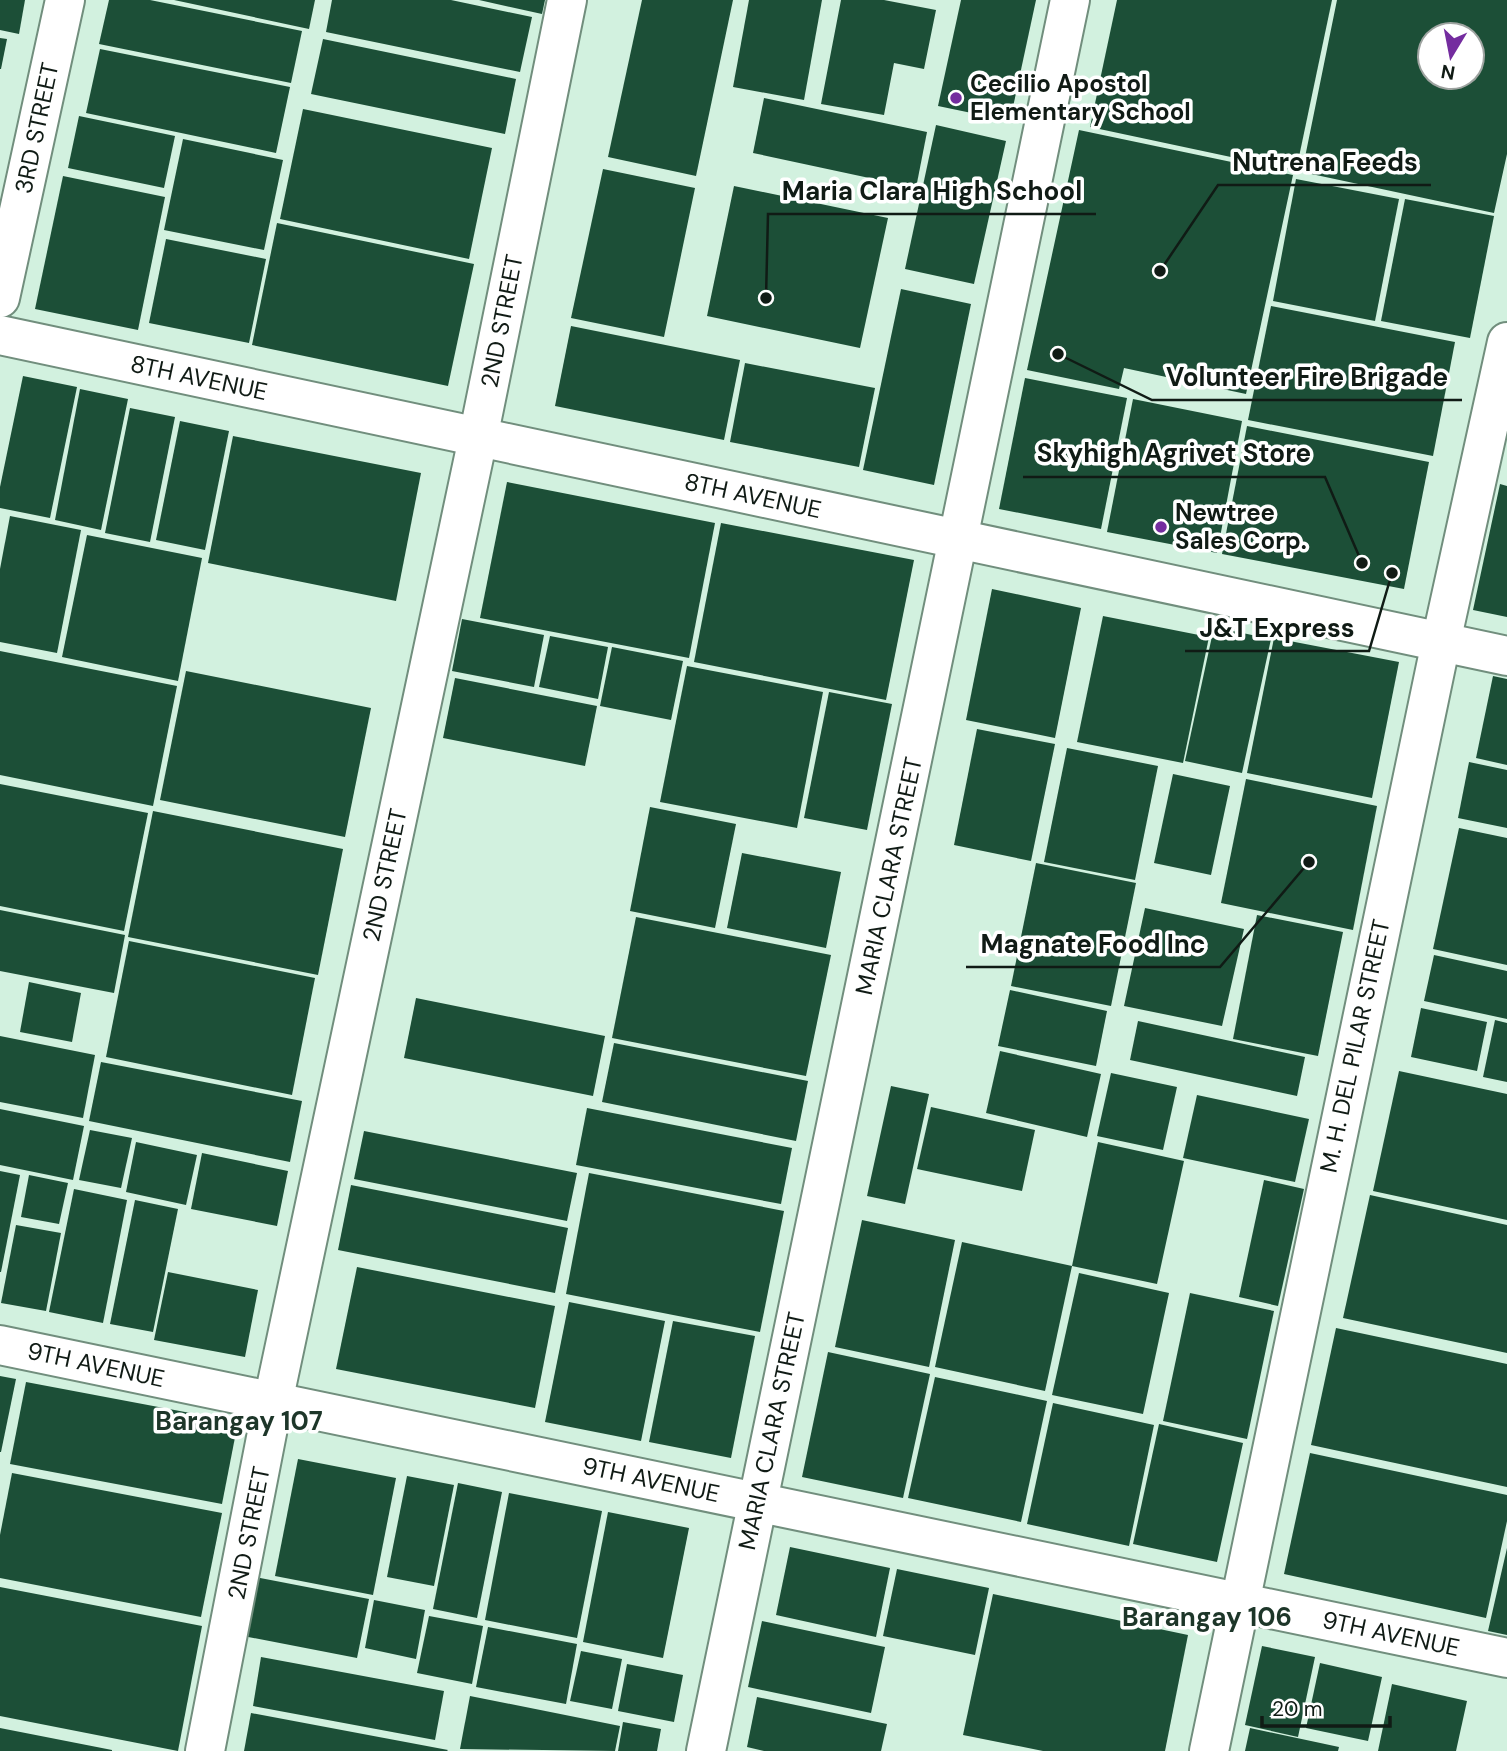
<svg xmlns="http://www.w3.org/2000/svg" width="1507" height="1751" font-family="'DM Sans',sans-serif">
<rect width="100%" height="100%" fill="#d2f1df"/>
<g fill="#1c4f37" fill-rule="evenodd">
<polygon points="0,0 25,0 19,34 0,30"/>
<polygon points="109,0 150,0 302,31 291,83 99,44"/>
<polygon points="174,0 315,0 309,29"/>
<polygon points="332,0 451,0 532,17 520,72 326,32"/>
<polygon points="479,0 545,0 542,14"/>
<polygon points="642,0 733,0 696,176 608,157"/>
<polygon points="749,0 822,0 804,100 733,87"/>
<polygon points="841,0 884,0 936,10 924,69 894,63 884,115 821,104"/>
<polygon points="961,0 1036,0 1010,121 938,106"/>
<polygon points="1117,0 1332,0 1296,171 1090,127"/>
<path d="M1337,0H1507V154L1494,213L1302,172ZM1430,35H1472V77H1430Z"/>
<polygon points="0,38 7,39 1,69 0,69"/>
<polygon points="323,39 516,79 505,134 311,94"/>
<polygon points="100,49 290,87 276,153 86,113"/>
<polygon points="764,98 927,132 916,188 753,153"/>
<polygon points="303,109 492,148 469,259 280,219"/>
<polygon points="79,116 175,136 164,188 68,168"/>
<polygon points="936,125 1006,141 974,284 905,269"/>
<polygon points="1079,130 1293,175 1246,394 1124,368 1119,389 1027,370"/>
<polygon points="183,139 283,160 264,250 164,230"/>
<polygon points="603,169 695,188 664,337 571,318"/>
<polygon points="63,176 165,197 138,330 35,309"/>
<polygon points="1296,179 1399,199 1375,321 1273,301"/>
<polygon points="734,186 888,218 860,348 707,316"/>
<polygon points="1405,199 1494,216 1470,338 1381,321"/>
<polygon points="277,223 474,264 448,386 252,345"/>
<polygon points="166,239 266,259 249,343 149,323"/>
<polygon points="901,289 971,304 934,485 863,470"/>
<polygon points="1271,306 1455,342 1433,456 1248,420"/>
<polygon points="571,326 740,360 724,440 555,406"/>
<polygon points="745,363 875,388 859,467 730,442"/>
<polygon points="23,376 77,387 50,518 0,508 0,487"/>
<polygon points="1025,378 1127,398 1101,529 999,509"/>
<polygon points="80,389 128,399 101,530 55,520"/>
<polygon points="1133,399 1242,421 1217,553 1107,532"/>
<polygon points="130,408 175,417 150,542 105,533"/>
<polygon points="180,421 229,431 205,550 156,540"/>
<polygon points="1247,426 1429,462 1404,589 1222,554"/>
<polygon points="233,436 421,473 396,601 208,563"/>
<polygon points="507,482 715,523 689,658 480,618"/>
<polygon points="1500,484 1507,486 1507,617 1473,610"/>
<polygon points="10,516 81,530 57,653 0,642 0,569"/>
<polygon points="721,523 914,560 886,700 694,662"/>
<polygon points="87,535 202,558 178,681 62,657"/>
<polygon points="992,589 1081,608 1055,738 966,720"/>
<polygon points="1103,616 1209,637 1183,763 1077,742"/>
<polygon points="462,619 544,635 534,687 452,671"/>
<polygon points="1214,627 1271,639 1242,773 1185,761"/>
<polygon points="550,636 608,647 598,699 539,687"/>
<polygon points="1274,638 1399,662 1372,798 1247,773"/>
<polygon points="612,647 683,661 671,720 600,706"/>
<polygon points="0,651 177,686 153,806 0,775"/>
<polygon points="687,666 823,692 797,828 660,802"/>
<polygon points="186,671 371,708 345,837 160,800"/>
<polygon points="1493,676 1507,679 1507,765 1476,758"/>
<polygon points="455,678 597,706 585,766 443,738"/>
<polygon points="829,692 892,704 867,830 804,818"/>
<polygon points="977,729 1055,744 1031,861 954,845"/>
<polygon points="1067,748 1158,766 1135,880 1044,862"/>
<polygon points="1469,762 1507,770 1507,828 1458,818"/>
<polygon points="1173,774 1230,786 1211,875 1154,863"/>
<polygon points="1246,779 1377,806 1353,930 1221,903"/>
<polygon points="0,784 148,813 124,931 0,906"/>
<polygon points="650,807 736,824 715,928 630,911"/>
<polygon points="153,811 343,849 318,975 128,937"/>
<polygon points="1459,828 1507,838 1507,965 1433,949"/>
<polygon points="742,853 841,872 826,948 727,928"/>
<polygon points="1036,863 1136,883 1111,1006 1011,986"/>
<polygon points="1145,908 1244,929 1222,1026 1124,1006"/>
<polygon points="0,910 125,935 114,993 0,971"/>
<polygon points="1257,915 1343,932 1318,1056 1233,1039"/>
<polygon points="636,917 831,955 806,1076 612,1038"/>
<polygon points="129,941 315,978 292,1095 106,1057"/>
<polygon points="1434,955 1507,971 1507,1019 1424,1001"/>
<polygon points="29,982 81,993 72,1042 20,1032"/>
<polygon points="1010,990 1107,1011 1096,1066 998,1046"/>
<polygon points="416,998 605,1036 593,1096 404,1058"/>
<polygon points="1421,1008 1487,1022 1477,1071 1411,1057"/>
<polygon points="1495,1020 1507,1023 1507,1082 1483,1077"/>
<polygon points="1138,1021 1305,1057 1297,1096 1130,1060"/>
<polygon points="0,1036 95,1055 83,1118 0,1102"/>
<polygon points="614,1043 808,1081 796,1141 602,1102"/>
<polygon points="1000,1051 1101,1074 1087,1137 986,1113"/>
<polygon points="101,1062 302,1101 290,1162 89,1121"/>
<polygon points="1399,1071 1507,1094 1507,1220 1373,1191"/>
<polygon points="1111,1073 1177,1087 1163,1150 1097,1136"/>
<polygon points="891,1086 929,1094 905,1204 867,1196"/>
<polygon points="1197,1095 1309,1119 1295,1182 1183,1158"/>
<polygon points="931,1107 1035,1130 1022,1191 917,1169"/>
<polygon points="587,1108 792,1148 781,1204 576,1165"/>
<polygon points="0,1109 84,1126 73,1180 0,1165"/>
<polygon points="90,1130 132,1138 121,1188 79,1180"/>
<polygon points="364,1131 577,1173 567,1221 354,1179"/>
<polygon points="136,1142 197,1155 186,1205 126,1192"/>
<polygon points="1098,1142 1184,1161 1157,1284 1072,1266"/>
<polygon points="202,1153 288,1171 277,1226 191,1209"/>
<polygon points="0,1171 20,1175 1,1272 0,1272"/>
<polygon points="589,1173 784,1211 760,1332 566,1294"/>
<polygon points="29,1175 68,1183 59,1224 21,1217"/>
<polygon points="1264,1180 1304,1189 1278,1306 1239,1297"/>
<polygon points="351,1185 568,1228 555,1293 338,1250"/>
<polygon points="74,1189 127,1200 103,1323 49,1312"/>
<polygon points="1370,1195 1507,1225 1507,1353 1343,1318"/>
<polygon points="135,1200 178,1209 153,1332 110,1324"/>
<polygon points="862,1220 955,1240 929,1367 835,1347"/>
<polygon points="16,1225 61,1233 46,1311 1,1303"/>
<polygon points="962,1242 1072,1266 1045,1391 935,1367"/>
<polygon points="357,1267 555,1306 535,1408 336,1369"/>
<polygon points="168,1272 258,1290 245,1357 154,1340"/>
<polygon points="1079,1273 1169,1293 1143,1414 1052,1395"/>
<polygon points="1190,1293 1274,1311 1247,1439 1163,1421"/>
<polygon points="569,1302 665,1321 641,1441 545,1422"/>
<polygon points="673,1321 755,1336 731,1458 649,1442"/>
<polygon points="1336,1328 1507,1364 1507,1487 1311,1445"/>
<polygon points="828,1352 930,1374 903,1498 802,1477"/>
<polygon points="0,1376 16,1379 1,1452 0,1452"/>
<polygon points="935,1377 1047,1401 1021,1522 908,1498"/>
<polygon points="26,1382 238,1422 222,1504 10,1464"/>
<polygon points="1053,1403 1154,1425 1129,1546 1027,1524"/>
<polygon points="1159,1424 1243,1443 1217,1562 1133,1544"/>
<polygon points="1310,1453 1507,1495 1507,1521 1486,1618 1284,1574"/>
<polygon points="298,1459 396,1478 373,1595 275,1576"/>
<polygon points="12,1473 222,1513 201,1617 0,1578 0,1535"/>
<polygon points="407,1476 454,1485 434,1586 387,1577"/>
<polygon points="458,1483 502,1492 477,1618 433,1609"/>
<polygon points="509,1493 602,1511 577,1638 485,1620"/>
<polygon points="608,1512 689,1528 663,1658 583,1642"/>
<polygon points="790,1547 890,1568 876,1637 776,1615"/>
<polygon points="1507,1548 1507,1635 1488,1631"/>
<polygon points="897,1569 989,1588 975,1655 883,1636"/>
<polygon points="255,1577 369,1599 357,1658 243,1636"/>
<polygon points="0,1587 202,1626 178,1751 0,1716"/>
<polygon points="993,1594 1188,1635 1165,1751 1043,1751 963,1735"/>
<polygon points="374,1600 425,1610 416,1659 365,1648"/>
<polygon points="429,1616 483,1626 472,1684 417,1673"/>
<polygon points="762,1621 885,1647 871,1713 748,1687"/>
<polygon points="488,1627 577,1644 566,1704 476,1687"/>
<polygon points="1262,1646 1315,1657 1298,1737 1245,1725"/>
<polygon points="581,1651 622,1659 612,1709 570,1701"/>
<polygon points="261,1657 444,1691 435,1740 253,1706"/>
<polygon points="1320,1663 1382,1677 1368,1741 1306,1728"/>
<polygon points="627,1664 683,1675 674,1722 618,1711"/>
<polygon points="1392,1684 1467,1701 1456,1751 1378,1751"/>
<polygon points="470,1696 620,1726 615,1751 460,1749"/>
<polygon points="757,1697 887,1724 881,1751 764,1751 747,1747"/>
<polygon points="251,1713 448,1750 447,1751 244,1751"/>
<polygon points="623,1722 661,1729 657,1751 618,1751"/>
<polygon points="0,1728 112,1750 112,1751 0,1751"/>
<polygon points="1250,1728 1339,1747 1338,1751 1245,1751"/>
</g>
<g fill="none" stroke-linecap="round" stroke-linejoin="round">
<g stroke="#718e7d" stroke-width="42">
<g id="street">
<polyline points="0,298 65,0"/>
<polyline points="0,335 1507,656"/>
<polyline points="0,1345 1507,1658"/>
<polyline points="205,1751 273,1402 478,438 567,0"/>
<polyline points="706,1751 1070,0"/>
<polyline points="1209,1751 1441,642 1507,342"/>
</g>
</g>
<use href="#street" stroke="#fff" stroke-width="38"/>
</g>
<g fill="#742c9f" stroke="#fff" stroke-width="2.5">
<circle cx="956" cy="98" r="7"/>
<circle cx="1161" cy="527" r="7"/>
</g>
<g text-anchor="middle" stroke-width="7" stroke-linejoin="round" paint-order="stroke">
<g font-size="24" font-weight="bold" fill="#101b15" stroke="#fff" text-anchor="start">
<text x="970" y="92">Cecilio Apostol<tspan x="970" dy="28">Elementary School</tspan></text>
<text x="1175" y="521">Newtree<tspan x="1175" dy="28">Sales Corp.</tspan></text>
</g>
<g font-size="24" fill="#101b15" stroke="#fff">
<text transform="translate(37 128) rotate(-78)" y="8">3RD STREET</text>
<text transform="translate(502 321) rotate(-79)" y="8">2ND STREET</text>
<text transform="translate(199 378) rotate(12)" y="8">8TH AVENUE</text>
<text transform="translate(753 496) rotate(12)" y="8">8TH AVENUE</text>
<text transform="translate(385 875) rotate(-78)" y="8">2ND STREET</text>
<text transform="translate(889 876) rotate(-78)" y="8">MARIA CLARA STREET</text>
<text transform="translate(1355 1046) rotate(-78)" y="8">M. H. DEL PILAR STREET</text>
<text transform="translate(96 1365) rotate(12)" y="8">9TH AVENUE</text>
<text transform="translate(772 1431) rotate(-78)" y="8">MARIA CLARA STREET</text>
<text transform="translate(651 1480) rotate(12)" y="8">9TH AVENUE</text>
<text transform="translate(249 1533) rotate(-79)" y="8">2ND STREET</text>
<text transform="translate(1391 1634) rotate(12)" y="8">9TH AVENUE</text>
</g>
<g font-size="26" font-weight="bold" fill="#1d3629" stroke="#fff">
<text x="239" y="1430">Barangay 107</text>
<text x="1207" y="1626">Barangay 106</text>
</g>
</g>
<path fill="none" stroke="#101b15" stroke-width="2.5" d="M1160 271L1218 185H1431M766 298L768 214H1096M1058 354L1152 400H1462M1362 563L1325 477H1023M1392 573L1369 651H1185M1309 862L1220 967H966"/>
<g fill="#101b15" stroke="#fff" stroke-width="2.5">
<circle cx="1160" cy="271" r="7"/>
<circle cx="766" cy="298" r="7"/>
<circle cx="1058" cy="354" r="7"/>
<circle cx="1362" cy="563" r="7"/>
<circle cx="1392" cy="573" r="7"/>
<circle cx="1309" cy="862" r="7"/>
</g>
<g font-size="26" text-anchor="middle" font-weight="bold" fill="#101b15" stroke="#fff" stroke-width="7" stroke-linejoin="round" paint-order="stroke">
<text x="1325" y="171">Nutrena Feeds</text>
<text x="932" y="200">Maria Clara High School</text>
<text x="1307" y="386">Volunteer Fire Brigade</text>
<text x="1174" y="462">Skyhigh Agrivet Store</text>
<text x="1277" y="637">J&amp;T Express</text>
<text x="1093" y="953">Magnate Food Inc</text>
</g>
<g transform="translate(1451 56) rotate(190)"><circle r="33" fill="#ffffff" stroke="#9fa4a1" stroke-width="2"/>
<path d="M0-5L12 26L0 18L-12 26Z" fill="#742c9f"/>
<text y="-10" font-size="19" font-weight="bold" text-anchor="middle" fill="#101b15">N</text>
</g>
<path d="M1262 1716v10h128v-10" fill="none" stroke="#101b15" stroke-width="3.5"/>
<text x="1272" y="1716" font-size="21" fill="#101b15" stroke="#ffffff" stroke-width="5" paint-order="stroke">20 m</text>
</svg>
